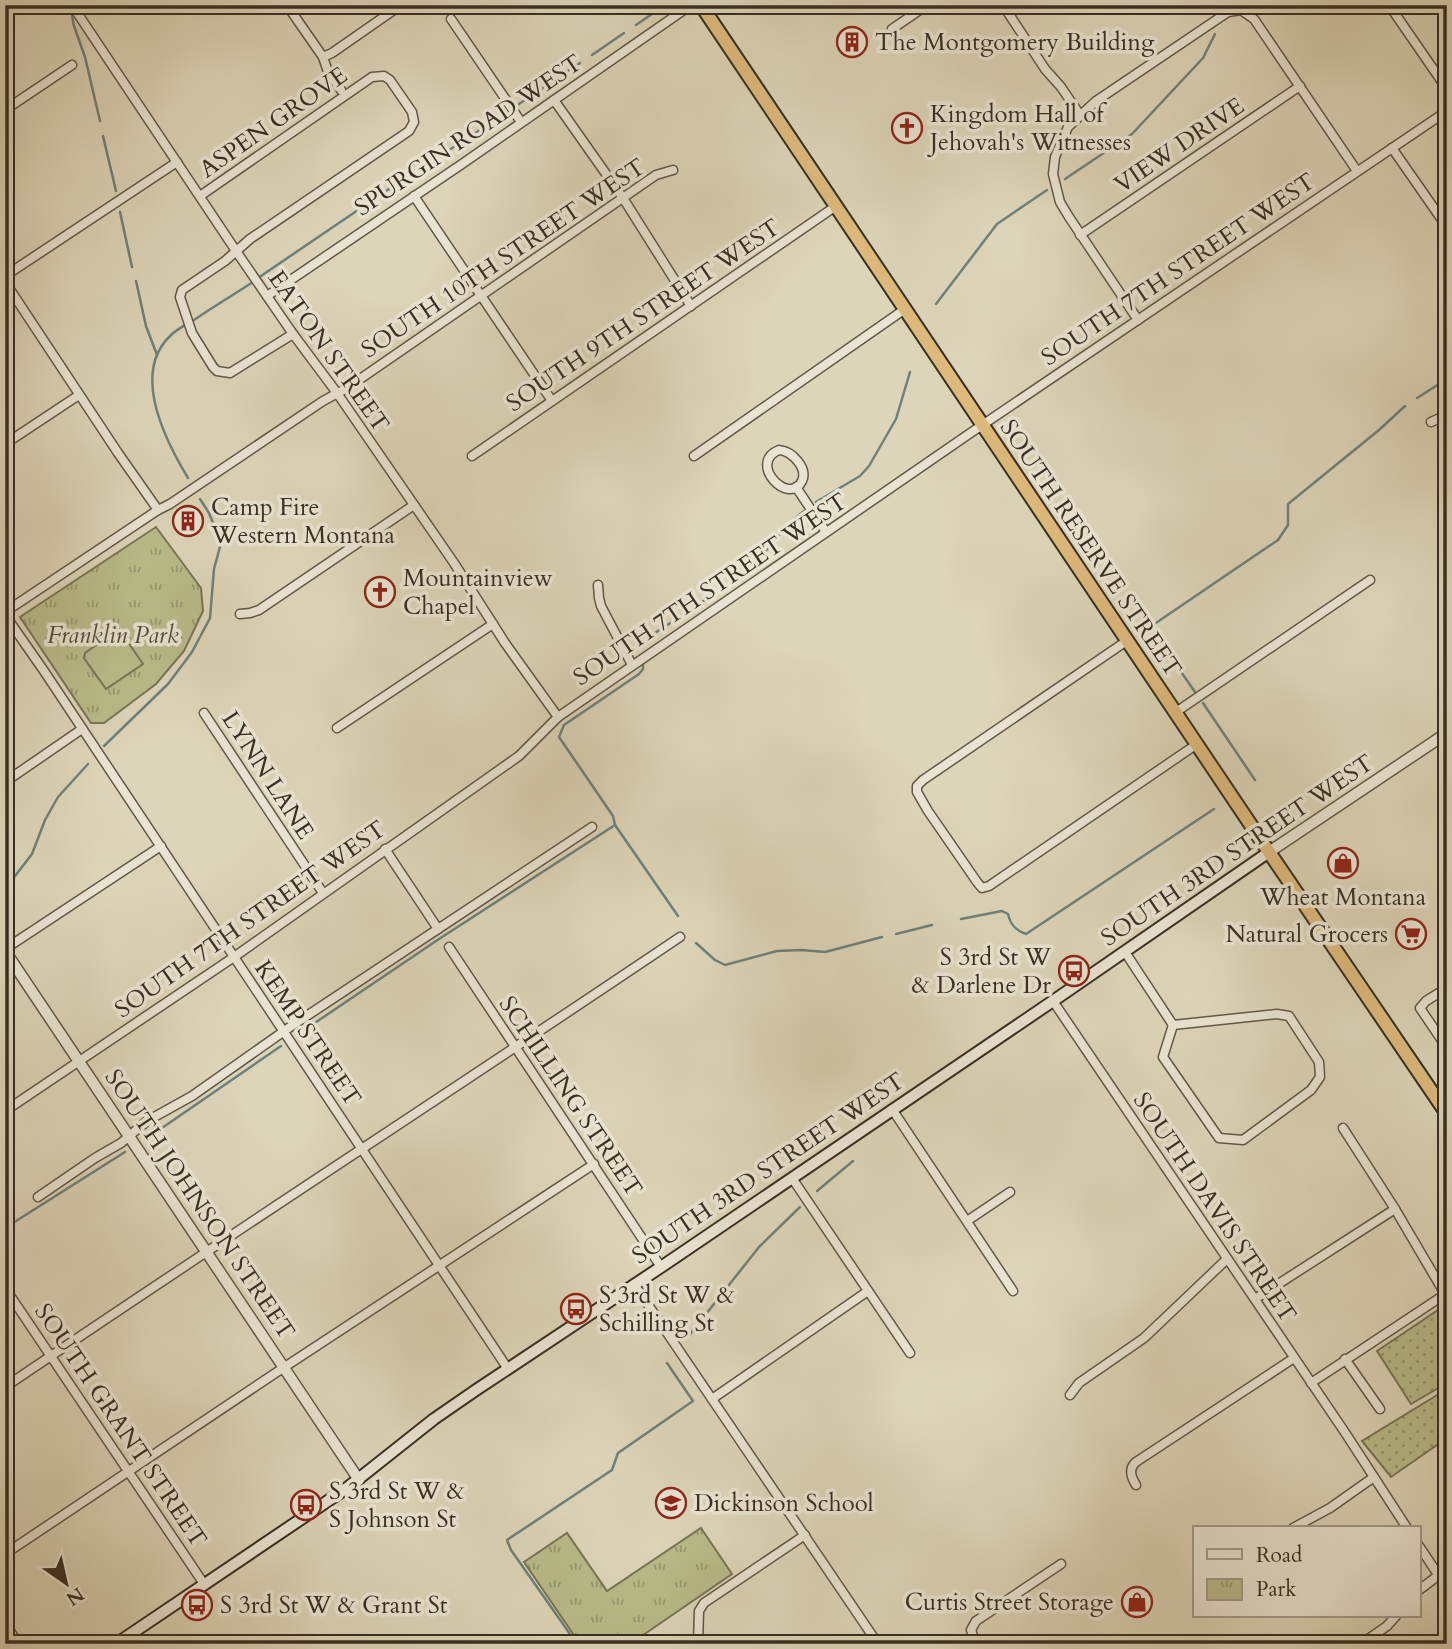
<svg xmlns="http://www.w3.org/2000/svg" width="1452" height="1649" font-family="Cardo,serif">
<defs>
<pattern id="grass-dots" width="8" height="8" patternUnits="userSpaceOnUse" patternTransform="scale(1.75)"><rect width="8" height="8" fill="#b9bb8a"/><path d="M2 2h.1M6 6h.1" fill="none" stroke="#979870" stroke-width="1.8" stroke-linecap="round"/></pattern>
<pattern id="park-tufts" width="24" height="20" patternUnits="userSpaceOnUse" patternTransform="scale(1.75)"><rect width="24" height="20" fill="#b9bb8a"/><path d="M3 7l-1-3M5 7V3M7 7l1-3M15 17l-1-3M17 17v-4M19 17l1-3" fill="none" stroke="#979870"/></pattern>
</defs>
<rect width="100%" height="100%" fill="#ddd5b9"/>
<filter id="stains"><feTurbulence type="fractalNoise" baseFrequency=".00286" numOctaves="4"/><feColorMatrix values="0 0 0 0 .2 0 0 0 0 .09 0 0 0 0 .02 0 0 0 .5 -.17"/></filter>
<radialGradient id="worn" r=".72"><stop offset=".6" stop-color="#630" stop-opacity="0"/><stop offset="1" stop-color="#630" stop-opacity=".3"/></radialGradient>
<g fill="url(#grass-dots)" stroke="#787556" stroke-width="2">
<polygon points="1447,1304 1447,1383 1411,1404 1377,1351"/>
<polygon points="1447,1389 1447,1438 1391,1477 1362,1441"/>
</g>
<g fill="url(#park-tufts)" stroke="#787556" stroke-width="2">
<polygon points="156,527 201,588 203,611 184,651 156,684 104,723 91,723 20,617"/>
<polygon points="701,1528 732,1574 630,1644 580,1644 524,1562 567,1533 607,1591"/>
</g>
<polygon fill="#b9bb8a" stroke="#787556" stroke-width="2" points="119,629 143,664 106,689 84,658 85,653"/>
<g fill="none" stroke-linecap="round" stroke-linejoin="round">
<g stroke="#6f817b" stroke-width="2.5">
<polyline points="1218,7 1218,5"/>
<polyline points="72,16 74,26 85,57 100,121"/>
<polyline points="636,25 665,5"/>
<polyline points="592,55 624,33"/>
<polyline points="516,106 580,63"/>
<polyline points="103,136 116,191"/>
<polyline points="1065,179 1132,134 1203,58 1215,34"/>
<polyline points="120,212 132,267"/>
<polyline points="258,278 386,191 506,113"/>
<polyline points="136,281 146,326 157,355"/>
<polyline points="936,304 997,224 1047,190"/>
<polyline points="1417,398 1447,379"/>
<path d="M188,478C165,440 131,372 171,335C177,329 187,324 194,320C213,307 233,295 253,282"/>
<polyline points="816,502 860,476 869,466 896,419 910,372"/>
<polyline points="642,646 643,643 649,637 749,571 788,524 804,511"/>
<polyline points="1195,692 1150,627 1278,540 1288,525 1288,504 1379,430 1405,406"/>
<polyline points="1203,703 1255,780"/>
<polyline points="104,746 168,684 192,652 210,618 214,569 221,543 209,513 200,499"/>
<polyline points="615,825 678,916"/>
<polyline points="5,889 32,854 45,820 58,797 88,764"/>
<path d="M961,919L1002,911L1008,914C1010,924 1015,930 1026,934L1214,809"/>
<polyline points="896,934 932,925"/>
<polyline points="696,943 715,960 725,965 777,951 801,950 825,952 882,937"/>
<polyline points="297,1035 439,939 615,825 613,816 559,737 564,725 639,674 643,669 643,663"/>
<polyline points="146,1139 281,1046"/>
<polyline points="817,1191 853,1161"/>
<polyline points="5,1228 125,1152"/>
<polyline points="687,1338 759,1247 800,1207"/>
<polyline points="577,1644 511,1550 507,1540 612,1470 618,1453 693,1401 667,1363"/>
</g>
<g stroke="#615848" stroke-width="11">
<g id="minor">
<polyline points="72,5 236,251 293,334 337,393 454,563 505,643 558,717"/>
<polyline points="291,5 291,11 323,57"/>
<polyline points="1003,5 1045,69 1061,87 1080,115"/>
<polyline points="1389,5 1447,89"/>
<polyline points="451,19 521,122"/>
<polyline points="892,29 927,5"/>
<polyline points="341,90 327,69 323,57 332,53 401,5"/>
<polyline points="554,100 623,198 691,306"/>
<polyline points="5,110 72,65"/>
<polyline points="1392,148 1447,227"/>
<polyline points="200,196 372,77 384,76 390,80 412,112 414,122 409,131 250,239 225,261 182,290 180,297 192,333 213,367 217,371 230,373 293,334"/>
<polyline points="414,196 552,401"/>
<polyline points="1080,235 1300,86"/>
<polyline points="5,276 177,162"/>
<polyline points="5,282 118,453 158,510"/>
<polyline points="267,296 462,164 691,5"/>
<polyline points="1138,320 1069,217 1060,202 1053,174 1055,157 1068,127 1096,101 1228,12 1241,10 1254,19 1357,171"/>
<polyline points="1431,422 1447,415"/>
<polyline points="5,444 79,395"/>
<path d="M779,450C792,451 808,468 802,481C789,507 747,463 779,450Z"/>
<polyline points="472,456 836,206"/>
<polyline points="694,456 905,309"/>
<polyline points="796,487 826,532"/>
<polyline points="598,585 599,598 601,606 632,665"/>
<polyline points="5,612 158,510 170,504 323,401 347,388 656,175 673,170"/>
<polyline points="240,614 250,613 259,610 414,505"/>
<polyline points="5,615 44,671 508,1369"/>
<polyline points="1128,640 923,780 917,786 917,792 928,811 977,882 982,888 989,886 1197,744"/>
<polyline points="1176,712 1370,580"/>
<polyline points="204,713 323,893"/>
<polyline points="337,728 493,624"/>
<polyline points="5,782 82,729"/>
<polyline points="385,849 438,929"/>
<polyline points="449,947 661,1267"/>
<polyline points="5,949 161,846"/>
<polyline points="1125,952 1173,1025"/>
<polyline points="1447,988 1426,1001 1420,1008 1447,1048"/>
<polyline points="1053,1001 1346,1434 1407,1528"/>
<polygon points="1277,1014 1289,1016 1319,1062 1320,1077 1311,1090 1243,1140 1219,1138 1163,1057 1173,1025"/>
<polyline points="892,1109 1013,1291"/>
<polyline points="5,1111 234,957 519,756 558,717 969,434 1447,111"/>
<polyline points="1343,1128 1395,1209 1445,1294"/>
<polyline points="792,1178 910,1353"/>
<polyline points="38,1197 95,1158 121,1143 147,1121 192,1096 290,1027 592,827"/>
<polyline points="967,1221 1010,1192"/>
<polyline points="634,1284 878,1644"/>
<polyline points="5,1288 204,1584"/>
<polyline points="1255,1299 1395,1209"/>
<polyline points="1345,1359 1380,1409"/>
<polyline points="1311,1383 1447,1293"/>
<path d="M5,1387C229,1235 456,1088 680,937"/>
<polyline points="1070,1395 1079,1383 1144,1338 1227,1259"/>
<polyline points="712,1399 868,1291"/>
<path d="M1136,1485C1131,1477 1128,1469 1136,1462L1294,1358"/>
<polyline points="1293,1528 1330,1508 1374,1477"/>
<polyline points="1419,1546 1447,1588"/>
<polyline points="5,1554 277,1372 594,1164"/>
<polyline points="1419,1590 1447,1569"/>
<polyline points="5,1624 19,1644"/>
<polyline points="698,1644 699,1611 704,1603 805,1535"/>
<polyline points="976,1644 971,1630 976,1621 1061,1564"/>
<polyline points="1361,1644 1387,1626 1396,1616"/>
</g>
</g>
<g stroke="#615848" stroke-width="13">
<g id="tertiary">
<polyline points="1269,852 1447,733"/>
<polyline points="5,951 359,1480"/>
</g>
</g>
<g stroke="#382f23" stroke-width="14">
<polyline id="secondary" points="116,1644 347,1488 434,1419 476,1390 661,1267 1053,1001 1269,852"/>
</g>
<g stroke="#382f23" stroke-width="16">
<polyline id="trunk" points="701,5 1269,852 1447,1114"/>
</g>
<use href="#minor" stroke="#e9e4d2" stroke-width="8"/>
<use href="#tertiary" stroke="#e9e4d2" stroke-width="10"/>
<use href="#secondary" stroke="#e9e4d2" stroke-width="10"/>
<use href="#trunk" stroke="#deba7c" stroke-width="12"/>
</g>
<defs>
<g id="building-ring" transform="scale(1.575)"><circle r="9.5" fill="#e9e4d2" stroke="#8f2418" stroke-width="1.5"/><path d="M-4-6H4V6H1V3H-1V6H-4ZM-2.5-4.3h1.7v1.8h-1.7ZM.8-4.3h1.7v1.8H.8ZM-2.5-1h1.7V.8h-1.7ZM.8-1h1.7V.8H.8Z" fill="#8f2418"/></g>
<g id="church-ring" transform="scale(1.575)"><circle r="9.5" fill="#e9e4d2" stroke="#8f2418" stroke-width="1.5"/><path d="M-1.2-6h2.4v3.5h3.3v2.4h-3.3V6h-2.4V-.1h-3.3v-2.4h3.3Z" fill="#8f2418"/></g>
<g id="shop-ring" transform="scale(1.575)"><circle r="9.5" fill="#e9e4d2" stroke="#8f2418" stroke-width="1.5"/><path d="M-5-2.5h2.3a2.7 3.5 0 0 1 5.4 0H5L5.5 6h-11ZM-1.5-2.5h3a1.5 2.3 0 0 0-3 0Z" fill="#8f2418"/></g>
<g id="supermarket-ring" transform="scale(1.575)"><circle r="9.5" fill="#e9e4d2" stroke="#8f2418" stroke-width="1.5"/><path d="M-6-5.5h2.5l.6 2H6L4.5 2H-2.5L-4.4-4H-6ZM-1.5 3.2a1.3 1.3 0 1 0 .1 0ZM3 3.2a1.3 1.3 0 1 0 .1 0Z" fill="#8f2418"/></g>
<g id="bus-ring" transform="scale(1.575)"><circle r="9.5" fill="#e9e4d2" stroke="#8f2418" stroke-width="1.5"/><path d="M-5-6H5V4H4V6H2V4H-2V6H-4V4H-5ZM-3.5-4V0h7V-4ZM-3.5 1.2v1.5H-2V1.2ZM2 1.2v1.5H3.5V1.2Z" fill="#8f2418"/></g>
<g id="school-ring" transform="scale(1.575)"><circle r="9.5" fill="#e9e4d2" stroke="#8f2418" stroke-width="1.5"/><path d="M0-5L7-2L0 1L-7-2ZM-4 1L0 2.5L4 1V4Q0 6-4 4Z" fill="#8f2418"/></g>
</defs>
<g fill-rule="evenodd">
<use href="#building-ring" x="852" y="42"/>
<use href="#church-ring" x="907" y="128"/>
<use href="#building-ring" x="188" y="521"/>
<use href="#church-ring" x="380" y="592"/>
<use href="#shop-ring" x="1343" y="863"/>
<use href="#supermarket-ring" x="1411" y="934"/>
<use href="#bus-ring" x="1074" y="971"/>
<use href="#bus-ring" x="576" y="1309"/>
<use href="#school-ring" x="671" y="1503"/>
<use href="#bus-ring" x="306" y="1505"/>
<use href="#shop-ring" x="1137" y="1602"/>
<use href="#bus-ring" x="197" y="1605"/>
</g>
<g text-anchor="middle" stroke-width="7" stroke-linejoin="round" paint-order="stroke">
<g font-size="24" fill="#382f23" stroke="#e9e4d2" text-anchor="start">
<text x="875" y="50">The Montgomery Building</text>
<text x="930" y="122">Kingdom Hall of<tspan x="930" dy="28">Jehovah's Witnesses</tspan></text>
<text x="211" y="515">Camp Fire<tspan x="211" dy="28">Western Montana</tspan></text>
<text x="403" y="586">Mountainview<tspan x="403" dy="28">Chapel</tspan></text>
<text x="1343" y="905" text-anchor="middle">Wheat Montana</text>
<text x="1388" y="942" text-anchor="end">Natural Grocers</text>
<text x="1051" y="965" text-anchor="end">S 3rd St W<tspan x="1051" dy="28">&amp; Darlene Dr</tspan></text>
<text x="599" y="1303">S 3rd St W &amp;<tspan x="599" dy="28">Schilling St</tspan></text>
<text x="329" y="1499">S 3rd St W &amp;<tspan x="329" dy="28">S Johnson St</tspan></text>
<text x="694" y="1511">Dickinson School</text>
<text x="1114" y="1610" text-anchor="end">Curtis Street Storage</text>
<text x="220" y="1613">S 3rd St W &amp; Grant St</text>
</g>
<g font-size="24" fill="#382f23" stroke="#e9e4d2">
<text transform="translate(273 122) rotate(-35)" y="8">ASPEN GROVE</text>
<text transform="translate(468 135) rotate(-34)" y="8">SPURGIN ROAD WEST</text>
<text transform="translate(1179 145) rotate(-34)" y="8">VIEW DRIVE</text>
<text transform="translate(503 258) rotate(-34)" y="8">SOUTH 10TH STREET WEST</text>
<text transform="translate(1178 269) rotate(-34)" y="8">SOUTH 7TH STREET WEST</text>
<text transform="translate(643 315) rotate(-34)" y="8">SOUTH 9TH STREET WEST</text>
<text transform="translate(329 351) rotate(55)" y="8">EATON STREET</text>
<text transform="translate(1091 548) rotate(56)" y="8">SOUTH RESERVE STREET</text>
<text transform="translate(710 589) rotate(-34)" y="8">SOUTH 7TH STREET WEST</text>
<text transform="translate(268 775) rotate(57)" y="8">LYNN LANE</text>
<text transform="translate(1237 850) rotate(-34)" y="8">SOUTH 3RD STREET WEST</text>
<text transform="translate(250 919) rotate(-35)" y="8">SOUTH 7TH STREET WEST</text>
<text transform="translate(308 1033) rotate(56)" y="8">KEMP STREET</text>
<text transform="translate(571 1096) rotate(56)" y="8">SCHILLING STREET</text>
<text transform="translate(768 1168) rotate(-34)" y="8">SOUTH 3RD STREET WEST</text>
<text transform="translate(200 1204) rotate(56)" y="8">SOUTH JOHNSON STREET</text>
<text transform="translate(1215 1207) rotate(56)" y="8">SOUTH DAVIS STREET</text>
<text transform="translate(121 1425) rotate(56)" y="8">SOUTH GRANT STREET</text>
</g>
<g font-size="24" font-style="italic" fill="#524b38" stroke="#e9e4d2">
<text x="113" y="643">Franklin Park</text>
</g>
</g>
<rect width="1452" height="1649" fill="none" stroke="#ddd5b9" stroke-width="28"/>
<rect x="7" y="7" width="1438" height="1635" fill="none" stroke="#382f23" stroke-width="3.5"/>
<rect x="14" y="14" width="1424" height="1621" fill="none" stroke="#382f23" stroke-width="2"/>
<rect x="1193" y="1526" width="228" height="91" fill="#e9e4d2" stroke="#a29c8c" stroke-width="2"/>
<rect x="1207" y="1549" width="35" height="10" fill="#e9e4d2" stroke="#a29c8c" stroke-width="2"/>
<text x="1256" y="1562" font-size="21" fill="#382f23">Road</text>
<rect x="1207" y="1579" width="35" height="21" fill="url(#park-tufts)" stroke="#a29c8c" stroke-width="2"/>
<text x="1256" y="1596" font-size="21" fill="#382f23">Park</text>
<g transform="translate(66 1583) rotate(146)" stroke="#e9e4d2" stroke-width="5" paint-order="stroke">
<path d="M0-5L12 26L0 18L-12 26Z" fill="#382f23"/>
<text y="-10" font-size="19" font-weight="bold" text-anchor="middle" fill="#382f23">N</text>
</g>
<rect width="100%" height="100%" filter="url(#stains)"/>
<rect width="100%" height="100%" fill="url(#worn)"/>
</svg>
